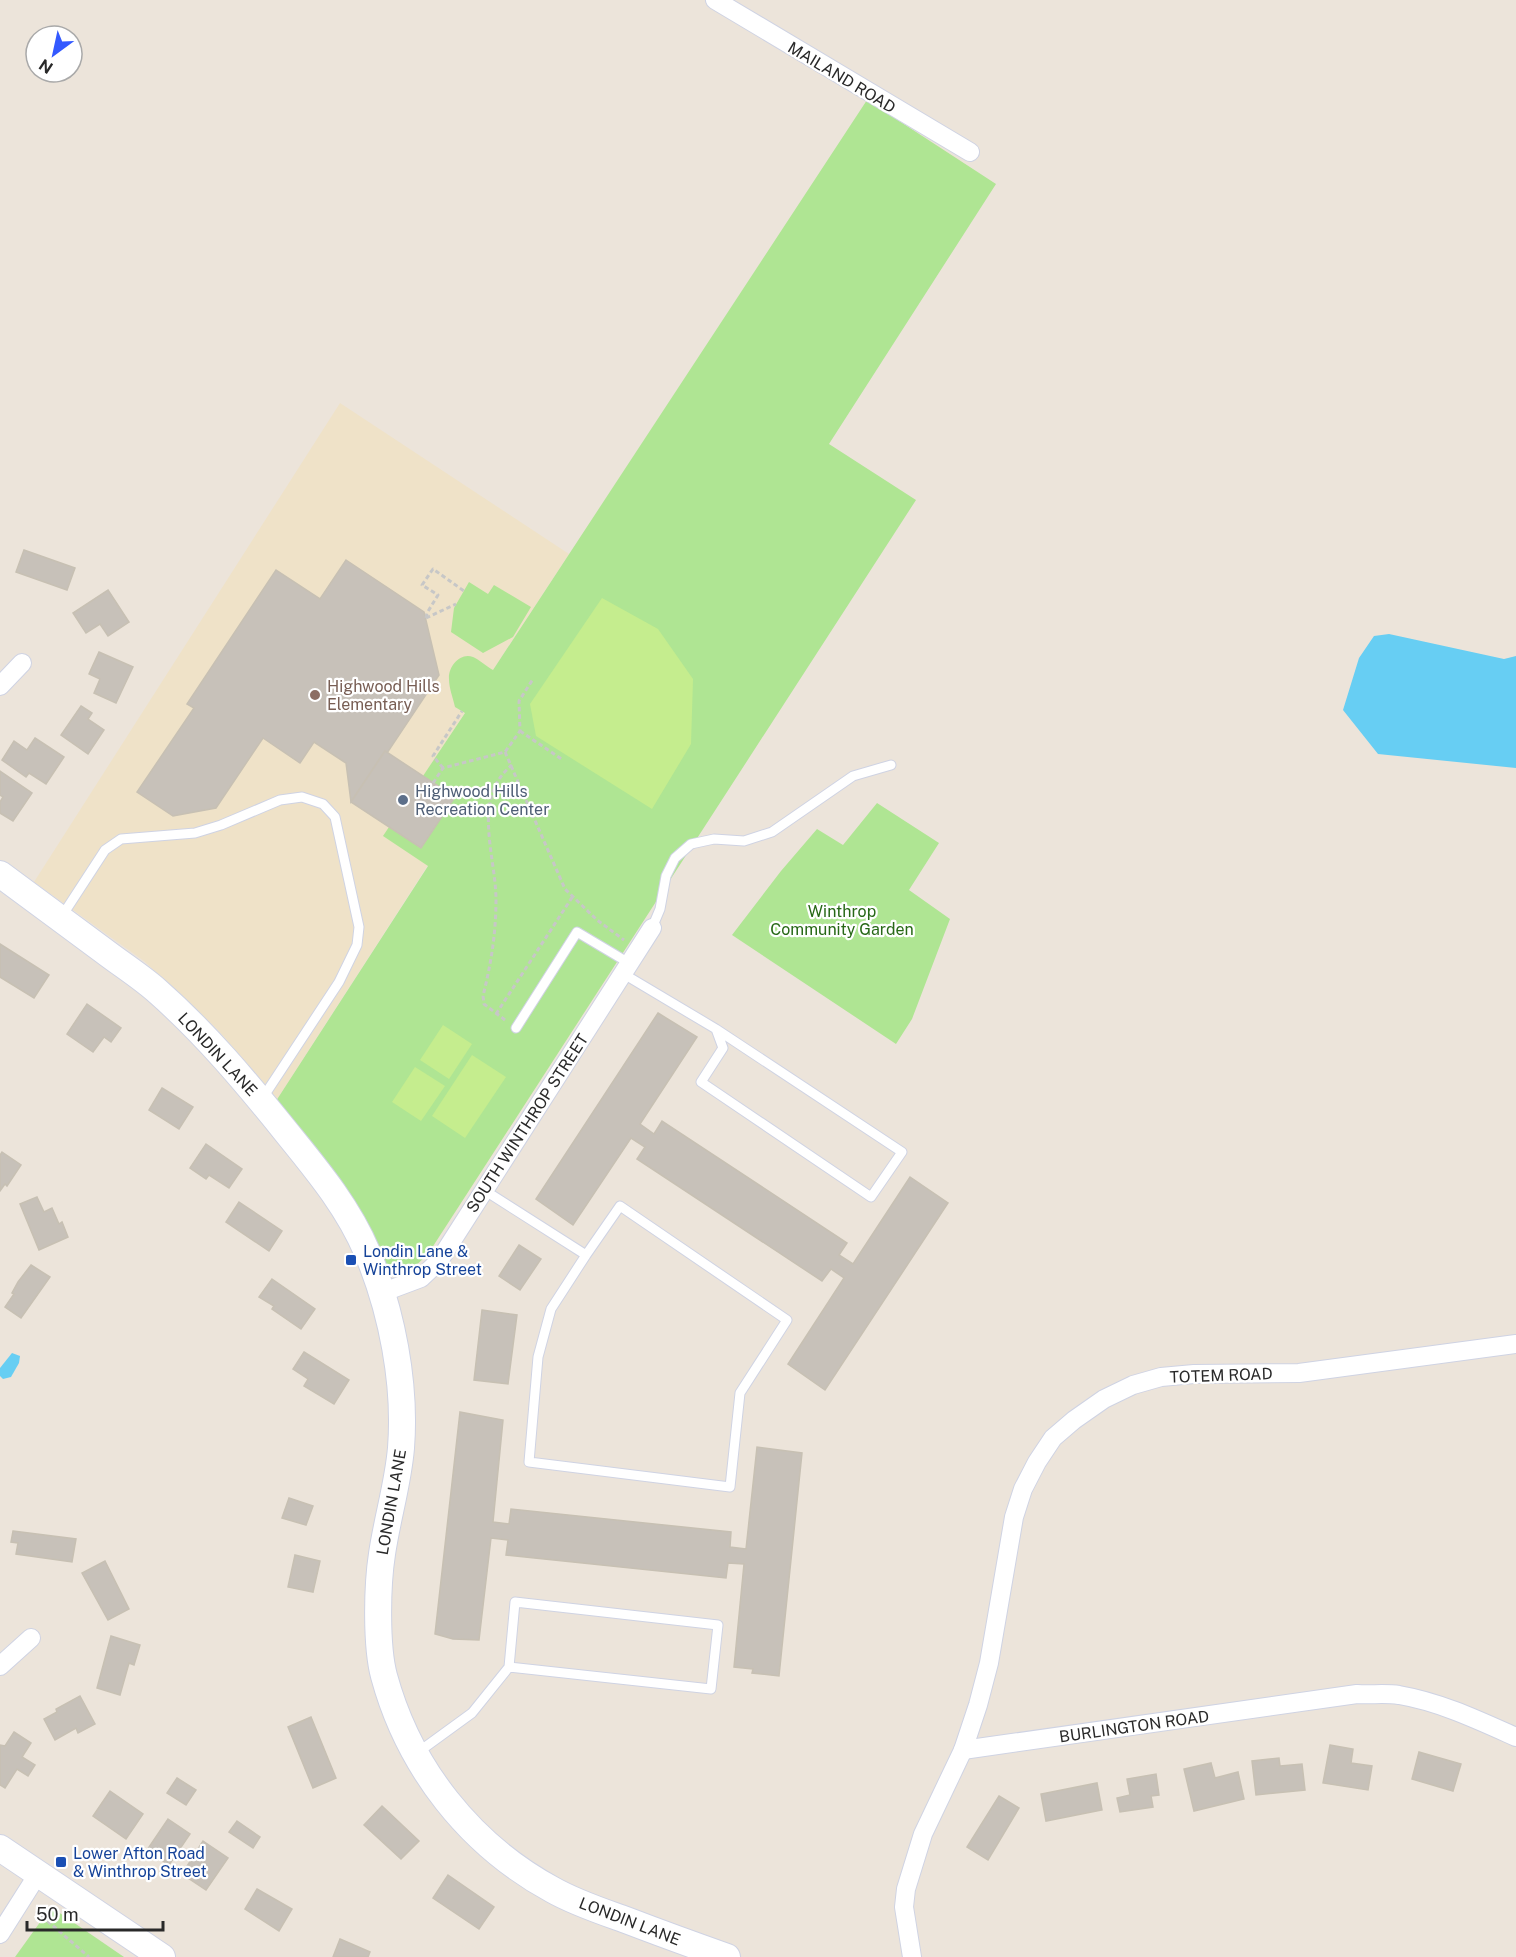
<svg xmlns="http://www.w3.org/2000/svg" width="1516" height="1957" font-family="'Public Sans',sans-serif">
<rect width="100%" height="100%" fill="#ece4da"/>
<polygon fill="#efe2c8" points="340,403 569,554 384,836 428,865 276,1101 246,1062 217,1029 144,961 34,882"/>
<g fill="#afe593">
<path d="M867,100L996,184L829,444L916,500L428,1254C414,1267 410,1275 390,1270L276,1101L428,866L383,836L465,713L455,707C453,698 449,688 449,679C448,667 460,652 473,657C480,660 486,666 493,670Z"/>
<polygon points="469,582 488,594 494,585 531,607 513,637 483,653 451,632 454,608"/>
<polygon points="877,803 939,843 909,890 950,919 912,1019 896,1044 732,935 781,871 817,829 843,845"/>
<polygon points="51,1907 124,1957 15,1957"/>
</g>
<g fill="#c5ed8e">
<polygon points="602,598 658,629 693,679 691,744 652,809 536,736 530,704"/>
<polygon points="443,1025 472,1044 449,1079 420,1060"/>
<polygon points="472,1055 506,1077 465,1138 432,1116"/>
<polygon points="415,1067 445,1086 421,1121 392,1102"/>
</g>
<g fill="#67cef3">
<polygon points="1389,634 1504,659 1516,656 1516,768 1378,754 1343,710 1359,658 1374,636"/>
<polygon points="12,1353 20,1356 19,1363 11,1377 3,1379 0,1376 0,1368"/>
</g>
<g fill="#c7c1b9" stroke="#c7c0b3" stroke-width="1.5">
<polygon points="24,550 75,568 67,590 16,572"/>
<polygon points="346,560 424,612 439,675 387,753 385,751 351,802 346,763 314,742 300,763 263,738 216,808 173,816 137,792 194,708 187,704 276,570 320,599"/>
<polygon points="108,590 129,622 108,636 100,624 86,633 73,613"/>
<polygon points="99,652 133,667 116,703 94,693 100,679 89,674"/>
<polygon points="81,706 92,713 88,719 104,730 88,754 61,735"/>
<polygon points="35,738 64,757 46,784 29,773 26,777 2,760 14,741 27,750"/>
<polygon points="385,751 455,797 421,848 351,802"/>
<polygon points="0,771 32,793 13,821 0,813 0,802 3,797 0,795"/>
<polygon points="0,944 49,975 34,998 0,977"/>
<polygon points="87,1004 121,1028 111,1042 104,1037 93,1052 67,1034"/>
<polygon points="658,1013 697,1037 640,1124 654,1134 662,1121 847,1243 839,1255 853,1264 910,1177 948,1203 825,1390 788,1364 844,1278 831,1269 822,1281 637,1159 645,1147 631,1138 573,1225 536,1199"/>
<polygon points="162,1088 193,1107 179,1129 149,1110"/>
<polygon points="206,1144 242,1169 229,1188 209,1175 206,1179 190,1168"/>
<polygon points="2,1152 21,1165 7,1186 5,1184 0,1191 0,1155"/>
<polygon points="37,1197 44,1212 52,1208 59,1224 62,1222 68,1237 39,1250 20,1204"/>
<polygon points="239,1202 282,1231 269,1251 226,1222"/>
<polygon points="519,1245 541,1259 520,1290 499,1276"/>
<polygon points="31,1265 50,1277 21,1318 5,1307 14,1294 12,1293 18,1282"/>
<polygon points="272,1279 315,1309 301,1329 272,1309 274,1306 259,1297"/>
<polygon points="482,1310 517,1315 508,1384 474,1380"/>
<polygon points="304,1352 349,1380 334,1404 304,1386 308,1379 293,1369"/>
<polygon points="460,1412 503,1420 493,1522 509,1524 511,1509 731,1532 730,1547 746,1549 757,1447 802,1453 779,1676 752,1673 753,1669 734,1667 744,1564 728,1563 726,1578 506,1555 508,1540 491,1538 479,1640 453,1639 435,1634"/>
<polygon points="289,1498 313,1506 306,1525 282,1518"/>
<polygon points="13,1531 76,1539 72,1562 16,1554 18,1543 11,1542"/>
<polygon points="295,1555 320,1561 313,1592 288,1587"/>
<polygon points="105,1561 129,1609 108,1620 82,1573"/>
<polygon points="111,1636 140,1645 134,1665 129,1663 120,1695 97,1688"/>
<polygon points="80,1696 95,1724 78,1733 76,1728 55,1740 44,1719 57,1712 56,1709"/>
<polygon points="311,1717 336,1778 313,1788 288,1727"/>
<polygon points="14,1732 31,1743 22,1757 35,1765 28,1776 17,1769 5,1788 0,1785 0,1745 5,1746"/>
<polygon points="1330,1745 1353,1749 1351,1763 1372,1766 1368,1790 1323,1783"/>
<polygon points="1419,1752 1461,1764 1453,1791 1412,1779"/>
<polygon points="1279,1758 1280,1766 1302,1764 1305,1790 1256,1795 1252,1761"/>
<polygon points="1211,1763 1215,1778 1238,1772 1244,1799 1194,1811 1184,1769"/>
<polygon points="1156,1774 1159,1795 1151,1796 1153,1807 1120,1812 1117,1798 1130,1795 1127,1779"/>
<polygon points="177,1778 196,1790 186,1805 167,1793"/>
<polygon points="1097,1783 1102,1810 1046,1821 1041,1794"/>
<polygon points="110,1791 143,1814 126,1839 93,1816"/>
<polygon points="999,1796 1019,1808 988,1860 967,1847"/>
<polygon points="382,1806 419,1841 401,1859 364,1825"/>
<polygon points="168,1819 190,1834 169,1865 147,1850"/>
<polygon points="237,1821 260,1837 253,1848 229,1832"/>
<polygon points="203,1841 228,1858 206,1890 182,1874"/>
<polygon points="448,1875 494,1907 479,1929 433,1898"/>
<polygon points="257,1889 292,1909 279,1931 245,1909"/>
<polygon points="340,1939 370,1952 368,1957 333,1957"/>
</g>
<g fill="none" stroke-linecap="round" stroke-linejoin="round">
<g stroke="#cfd3e3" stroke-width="11">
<g id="lane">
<polyline points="62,916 105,850 121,839 195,833 221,825 280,800 302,797 323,804 335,817 359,927 357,945 339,982 262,1099"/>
<polyline points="652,928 660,909 666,876 675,858 691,844 714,839 744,841 772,832 853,776 891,765"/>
<polyline points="622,973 716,1029 723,1048 701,1082 871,1197 902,1152 716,1029"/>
<polyline points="516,1028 577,932 629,963"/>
<polyline points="484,1190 586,1255 620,1206 787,1320 740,1393 730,1487 529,1462 538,1357 551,1309 586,1255"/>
<polyline points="417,1753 472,1713 509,1667 711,1689 718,1625 515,1602 509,1667"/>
</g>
</g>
<g stroke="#cfd3e3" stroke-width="20">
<g id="street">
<polyline points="715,0 970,152"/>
<polyline points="0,686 22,663"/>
<polyline points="381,1293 421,1278 439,1261 652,928"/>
<polyline points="0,1666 31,1638"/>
<path d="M963,1750L1357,1694C1371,1695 1385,1693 1399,1695C1440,1702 1478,1720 1516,1737"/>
<polyline points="0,1934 38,1874"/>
<polyline points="912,1957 904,1907 906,1889 923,1834 963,1750 978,1705 989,1663 1014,1517 1023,1489 1037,1462 1053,1438 1074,1420 1104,1399 1133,1385 1161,1377 1194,1374 1299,1373 1516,1344"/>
</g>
</g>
<g stroke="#cfd3e3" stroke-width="28">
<g id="secondary">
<path d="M0,874C35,900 69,925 104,951C121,964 140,976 156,990C205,1033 246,1082 287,1133C317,1170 348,1207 367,1252C392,1311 406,1384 401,1448C398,1484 387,1519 382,1554C377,1586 376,1646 384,1676C409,1768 470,1845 553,1890C576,1903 601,1911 626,1920C660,1933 693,1945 727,1957"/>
<polyline points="0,1848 162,1957"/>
</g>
</g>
<g stroke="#c7c7c7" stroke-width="3" stroke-dasharray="4.5 3" stroke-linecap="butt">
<polyline points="426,618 427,613 438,595 422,585 433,569 464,591"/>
<polyline points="426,618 456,604"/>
<polyline points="520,731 563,760"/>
<polyline points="505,752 565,889 597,920 624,940"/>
<polyline points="443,768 433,756 462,711"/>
<polyline points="433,783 443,768 505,752 520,731 519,701 533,679"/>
<polyline points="496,1014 573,896"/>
<path d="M505,1020L484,1004L483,996C491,964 496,933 496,900C496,856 471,798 512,765"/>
<polyline points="36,1911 89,1957"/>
</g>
<use href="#lane" stroke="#fff" stroke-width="9"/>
<use href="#street" stroke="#fff" stroke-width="18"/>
<use href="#secondary" stroke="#fff" stroke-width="26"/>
</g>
<circle fill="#8d6e63" stroke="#fff" stroke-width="2" cx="315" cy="695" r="6"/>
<circle fill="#5c6f8a" stroke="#fff" stroke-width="2" cx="403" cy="800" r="6"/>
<g fill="#1a4fb4" stroke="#fff" stroke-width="2">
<rect x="345" y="1254" width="12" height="12" rx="3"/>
<rect x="55" y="1856" width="12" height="12" rx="3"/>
</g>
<g text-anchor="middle" stroke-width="4.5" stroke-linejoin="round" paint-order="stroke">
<g font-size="16" fill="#292929" stroke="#fff">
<text transform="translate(842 77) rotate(31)" y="6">MAILAND ROAD</text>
<text transform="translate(218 1054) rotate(47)" y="6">LONDIN LANE</text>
<text transform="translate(527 1123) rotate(-57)" y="6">SOUTH WINTHROP STREET</text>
<text transform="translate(1221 1375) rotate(-2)" y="6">TOTEM ROAD</text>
<text transform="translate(391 1502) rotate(-80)" y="6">LONDIN LANE</text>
<text transform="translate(1134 1726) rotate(-8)" y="6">BURLINGTON ROAD</text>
<text transform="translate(630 1921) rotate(21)" y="6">LONDIN LANE</text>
</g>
<g font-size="16" fill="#785e54" stroke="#fff" text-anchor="start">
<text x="327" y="692">Highwood Hills<tspan x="327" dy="18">Elementary</tspan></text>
</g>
<g font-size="16" fill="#4e5e75" stroke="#fff" text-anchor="start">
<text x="415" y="797">Highwood Hills<tspan x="415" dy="18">Recreation Center</tspan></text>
</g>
<g font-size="16" fill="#276816" stroke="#fff">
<text x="842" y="917">Winthrop<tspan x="842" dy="18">Community Garden</tspan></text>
</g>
<g font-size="16" fill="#164399" stroke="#fff" text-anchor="start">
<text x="363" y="1257">Londin Lane &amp;<tspan x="363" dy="18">Winthrop Street</tspan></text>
<text x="73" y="1859">Lower Afton Road<tspan x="73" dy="18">&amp; Winthrop Street</tspan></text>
</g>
</g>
<g transform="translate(54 54) rotate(213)"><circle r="28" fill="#ffffff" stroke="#a9a9a9" stroke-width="1.5"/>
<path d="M0-4.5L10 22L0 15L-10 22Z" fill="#3359ff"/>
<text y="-9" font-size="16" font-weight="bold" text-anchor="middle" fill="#292929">N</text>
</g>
<path d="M27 1921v9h136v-9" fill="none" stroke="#292929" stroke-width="3"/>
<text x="36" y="1921" font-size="18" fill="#292929" stroke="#ffffff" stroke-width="4.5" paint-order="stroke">50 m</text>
</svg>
